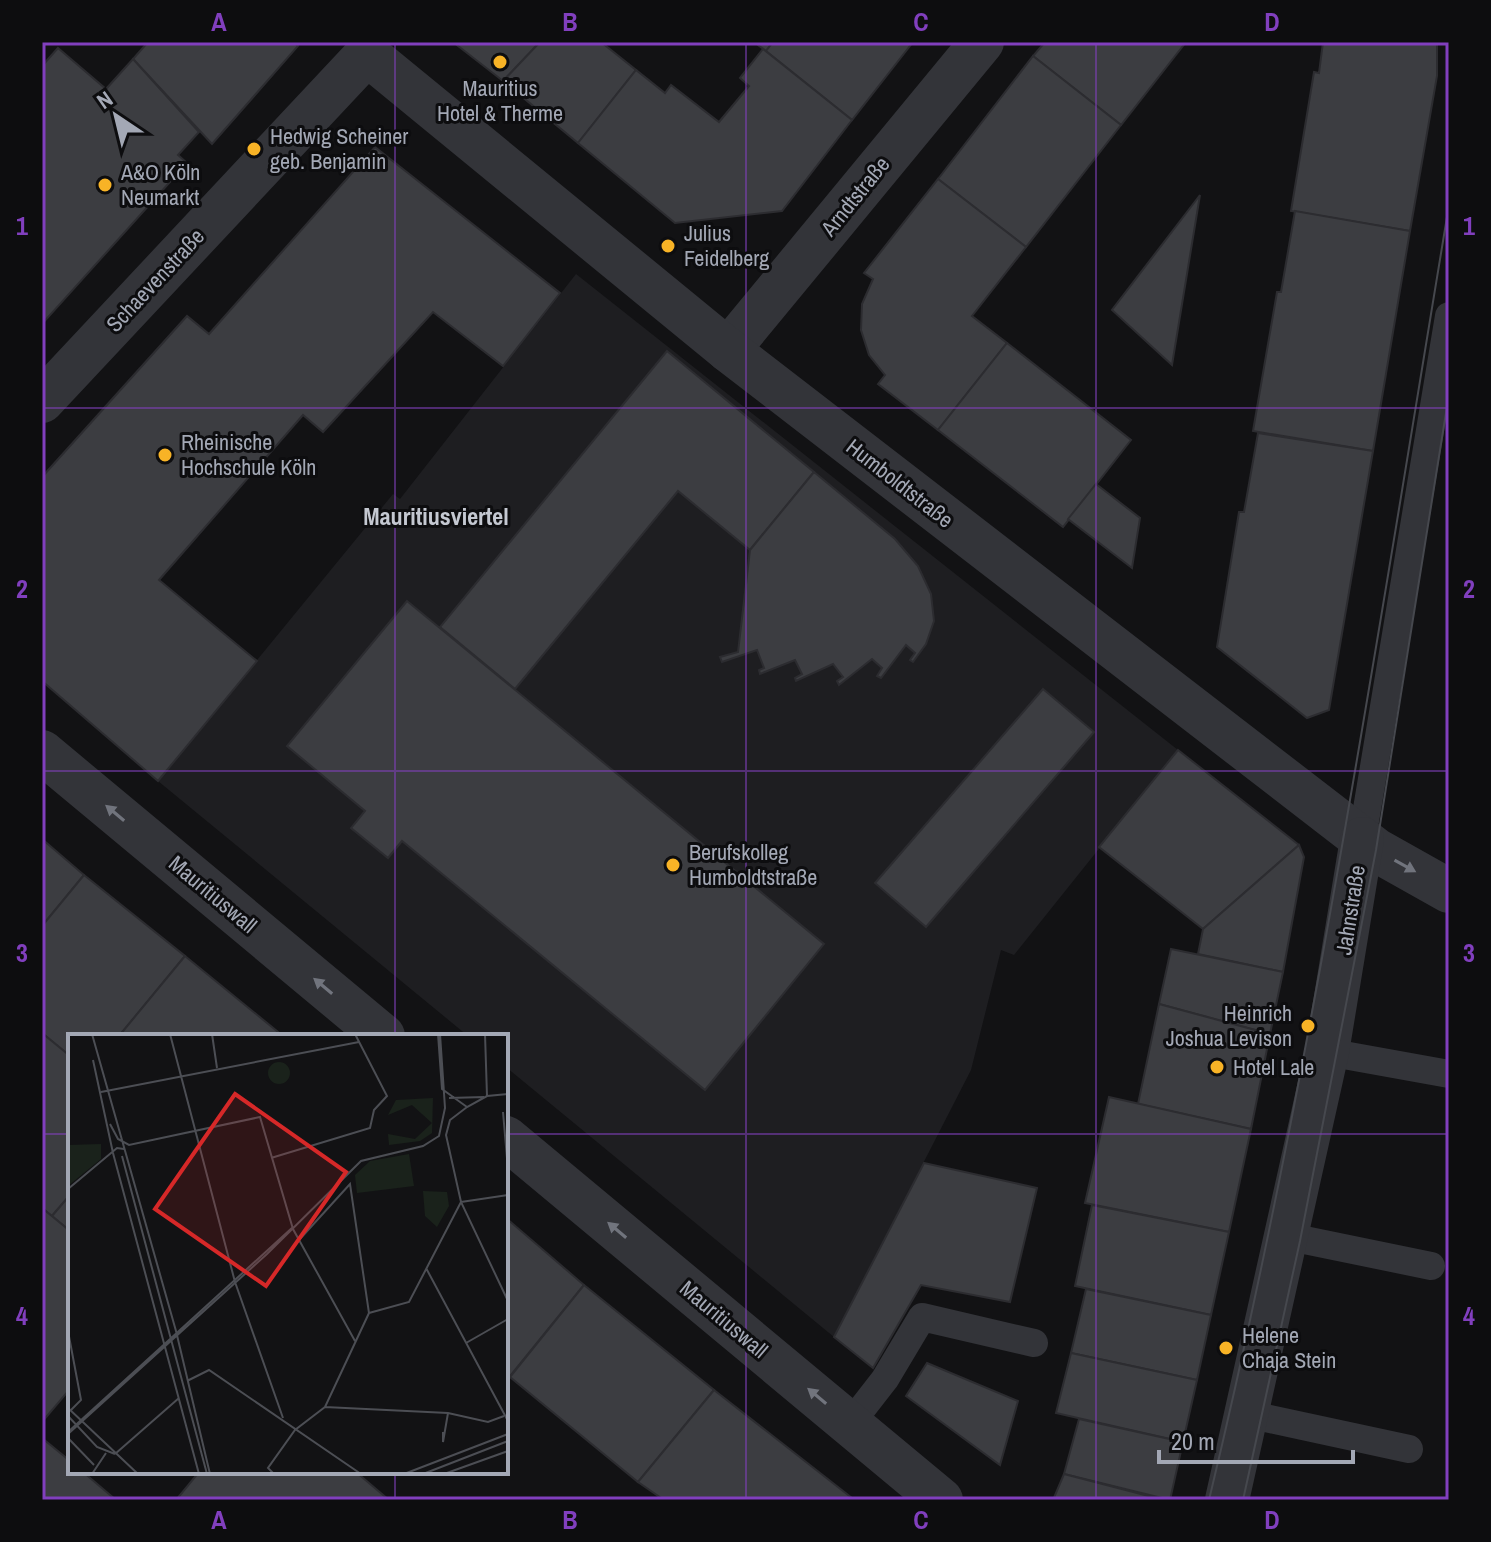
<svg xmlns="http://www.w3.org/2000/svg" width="1491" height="1542" font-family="'Archivo Narrow',sans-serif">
<rect width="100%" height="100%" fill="#121214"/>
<polygon fill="#1e1e21" points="576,274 1178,750 1014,955 1001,950 971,1070 834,1337 506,1067 506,1036 468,1036 158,781 393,494 400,499"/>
<g fill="#3c3d41" stroke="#2c2c30" stroke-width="2">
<polygon points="148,42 293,42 298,46 212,144 133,59"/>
<polygon points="453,42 540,42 503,81"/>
<polygon points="540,42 601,42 636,70 578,143 503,81"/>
<polygon points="754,42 773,42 766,51"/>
<polygon points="773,42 913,42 852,120 766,51"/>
<polygon points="1045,42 1186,42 1121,125 1033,56"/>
<polygon points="1323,42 1437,42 1437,76 1410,231 1291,211 1314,72 1319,73"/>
<polygon points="58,48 106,89 133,59 199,132 178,155 187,163 42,324 42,66"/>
<polygon points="763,49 852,120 782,211 675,223 578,143 636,70 665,93 671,85 719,122 749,86 740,78"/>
<polygon points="1033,56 1121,125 1026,247 938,179"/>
<polygon points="375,147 560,293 503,366 433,312 323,432 303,415 159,580 257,661 158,781 42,681 42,477 187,316 209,334"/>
<polygon points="938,179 1026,247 972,316 1007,343 938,430 878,384 885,375 869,355 861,330 862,304 873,279 864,273"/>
<polygon points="1200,195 1172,365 1112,310"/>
<polygon points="1295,211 1410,231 1373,451 1253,431 1277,292 1281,292"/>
<polygon points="1007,343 1131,440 1063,527 938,430"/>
<polygon points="667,351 814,472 750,550 678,491 515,689 440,627"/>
<polygon points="1258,433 1373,451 1329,710 1307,718 1217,647 1239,512 1244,512"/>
<polygon points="814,472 895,539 918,566 931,594 934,621 926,644 913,662 910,660 915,653 906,645 881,678 877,676 882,668 872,659 839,685 837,681 843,677 833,664 796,681 795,678 802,674 795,660 760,674 759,670 764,668 757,650 722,662 720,657 738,652 750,550"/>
<polygon points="1096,484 1140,518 1132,568 1068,519"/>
<polygon points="407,601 824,944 705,1090 402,841 388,858 351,828 365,811 287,746"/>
<polygon points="1043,689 1094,732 926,927 875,883"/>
<polygon points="1178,750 1299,845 1203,929 1099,847"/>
<polygon points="42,839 84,875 42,926"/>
<polygon points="1299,845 1304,857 1283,972 1198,954 1203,929"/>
<polygon points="84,875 185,956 119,1036 70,1036 70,1056 42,1033 42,926"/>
<polygon points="1171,949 1283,972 1270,1034 1159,1004"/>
<polygon points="185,956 283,1036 119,1036"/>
<polygon points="1159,1004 1270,1034 1251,1129 1138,1104"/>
<polygon points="42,1033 70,1056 70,1195 52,1216 42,1208"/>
<polygon points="1109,1097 1251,1129 1229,1232 1085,1203"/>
<polygon points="924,1163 1037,1188 1010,1302 921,1285 873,1368 834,1337"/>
<polygon points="70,1195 70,1231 52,1216"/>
<polygon points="1092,1205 1229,1232 1211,1315 1075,1286"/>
<polygon points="42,1208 70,1231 70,1389 42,1422"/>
<polygon points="506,1218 584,1285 506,1381"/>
<polygon points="584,1285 714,1390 638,1482 510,1377"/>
<polygon points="1086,1289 1211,1315 1197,1380 1071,1353"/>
<polygon points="1071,1353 1197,1380 1183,1442 1056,1413"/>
<polygon points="927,1363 1018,1401 1000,1465 906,1396"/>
<polygon points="714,1390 852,1498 664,1500 638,1482"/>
<polygon points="1079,1419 1183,1442 1170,1500 1064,1474"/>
<polygon points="42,1438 70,1461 70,1472 83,1472 116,1500 42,1500"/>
<polygon points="199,1472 356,1472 389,1500 176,1500"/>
<polygon points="1064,1474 1164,1500 1053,1500"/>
</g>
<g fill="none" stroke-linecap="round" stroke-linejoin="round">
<g stroke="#333439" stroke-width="28">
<polyline points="1362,839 1449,316"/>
<polyline points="1327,1052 1449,1074"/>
<polyline points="1285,1236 1431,1266"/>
<polyline points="1247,1414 1409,1449"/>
<polyline points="850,1424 885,1379 922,1317 1034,1343"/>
</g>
<g stroke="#333439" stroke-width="44">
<polyline points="728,350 982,42"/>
<polyline points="42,401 367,54 728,350 1376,850 1449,891"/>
<polyline points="42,752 383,1036"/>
<polyline points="506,1138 941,1500"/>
<polyline points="1227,1500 1327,1052 1362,839"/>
</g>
<g stroke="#46484e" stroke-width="2">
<path d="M1209,1500C1312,1072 1377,638 1449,205"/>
<polyline points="1243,1500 1300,1241 1376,850 1449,394"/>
</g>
</g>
<defs><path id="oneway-solid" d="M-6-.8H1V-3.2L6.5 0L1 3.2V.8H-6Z" transform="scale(2)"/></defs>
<g fill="#71747d">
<use href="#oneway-solid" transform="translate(115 813) rotate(-140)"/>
<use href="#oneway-solid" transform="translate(1405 866) rotate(29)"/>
<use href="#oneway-solid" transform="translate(323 986) rotate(-140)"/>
<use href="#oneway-solid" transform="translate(617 1230) rotate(-140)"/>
<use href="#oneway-solid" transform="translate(817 1396) rotate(-140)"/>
</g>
<path fill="none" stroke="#813fbe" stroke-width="2" stroke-opacity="0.55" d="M395,42V1036M746,42V1500M1096,42V1500M42,408H1449M42,771H1449M42,1134H70M506,1134H1449M395,1472V1500"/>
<g fill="#f8b326" stroke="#0d0d0f" stroke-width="3">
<circle cx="500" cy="62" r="8"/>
<circle cx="254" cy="149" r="8"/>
<circle cx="105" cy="185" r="8"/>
<circle cx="668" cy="246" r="8"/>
<circle cx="165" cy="455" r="8"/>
<circle cx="673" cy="865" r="8"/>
<circle cx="1308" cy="1026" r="8"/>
<circle cx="1217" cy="1067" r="8"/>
<circle cx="1226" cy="1348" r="8"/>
</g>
<g text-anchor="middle" stroke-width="6" stroke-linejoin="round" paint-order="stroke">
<g font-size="22" fill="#a3a8b5" stroke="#0d0d0f" text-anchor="start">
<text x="500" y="96" text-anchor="middle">Mauritius<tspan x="500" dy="25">Hotel &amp; Therme</tspan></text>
<text x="270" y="144">Hedwig Scheiner<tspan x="270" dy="25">geb. Benjamin</tspan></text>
<text x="121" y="180">A&amp;O Köln<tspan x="121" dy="25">Neumarkt</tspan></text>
<text x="684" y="241">Julius<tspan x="684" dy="25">Feidelberg</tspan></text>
<text x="181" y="450">Rheinische<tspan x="181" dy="25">Hochschule Köln</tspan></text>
<text x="689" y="860">Berufskolleg<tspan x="689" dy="25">Humboldtstraße</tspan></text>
<text x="1292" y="1021" text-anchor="end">Heinrich<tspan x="1292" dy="25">Joshua Levison</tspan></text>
<text x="1233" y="1075">Hotel Lale</text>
<text x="1242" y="1343">Helene<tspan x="1242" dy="25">Chaja Stein</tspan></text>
</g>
<g font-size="22" fill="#a3a8b5" stroke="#0d0d0f">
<text transform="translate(855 196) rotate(-51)" y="8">Arndtstraße</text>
<text transform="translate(155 280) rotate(-47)" y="8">Schaevenstraße</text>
<text transform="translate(900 483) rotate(38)" y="8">Humboldtstraße</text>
<text transform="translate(213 894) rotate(40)" y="8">Mauritiuswall</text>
<text transform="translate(1350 910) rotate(-81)" y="8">Jahnstraße</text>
<text transform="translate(724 1319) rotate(40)" y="8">Mauritiuswall</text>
</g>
<g font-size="24" font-weight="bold" fill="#c4c8d1" stroke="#0d0d0f">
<text x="436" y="525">Mauritiusviertel</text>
</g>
</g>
<g transform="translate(68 1034)">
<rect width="440" height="440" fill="#121214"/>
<path d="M365,64L364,99L352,107L321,111L320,100L347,105L364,89L344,71L320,81L328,66Z" fill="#1a221b"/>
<path d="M200 39a11 11 0 1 1 22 0a11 11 0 1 1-22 0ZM33,110V125L0,152V111ZM341,120L346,152L289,159L287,141L302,127ZM355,157L379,158L381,172L369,193L357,182Z" fill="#1a221b"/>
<path fill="none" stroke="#4c4e54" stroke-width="2" d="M24,0L108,297L142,440M102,0L167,248L215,384M144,0L149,34M370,0L374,55L399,73M417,0L419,62M25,26L45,119L131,440M33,58L291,8M440,60L419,62L399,73L382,86L378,101L393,168L440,267M381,64L416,63M435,78L440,136M42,90L50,105L61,111L192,83L225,195L287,307M54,122L139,440M203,124L302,94L306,76L319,62L287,0M0,155L49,114L56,115M393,168L440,161M231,206L282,150L301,279L257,373M358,234L440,387M301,279L341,268L393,168M0,297L13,366L3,376M398,309L440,285M119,347L141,336L293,440M0,374L70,440M0,382L29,413L47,420M0,398L225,193M375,398V408L380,379M0,400L199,220L293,127L355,112L371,102L377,74L372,0M0,404L26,431M47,420L111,364M24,440L38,419M206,440L200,434L227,396L257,373L380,379L420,388L436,382M336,440L440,400M355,440L440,407M376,440L440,417"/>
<path fill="#d62828" fill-opacity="0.15" stroke="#d62828" stroke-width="4" d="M167,60L278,138L198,252L87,175Z"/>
<rect width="440" height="440" fill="none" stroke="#a3a8b5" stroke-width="4"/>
</g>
<rect width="1491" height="1542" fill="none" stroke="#0d0d0f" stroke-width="88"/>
<g transform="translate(116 116) rotate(325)" stroke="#0d0d0f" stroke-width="6" paint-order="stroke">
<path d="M0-6L14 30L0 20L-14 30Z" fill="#a3a8b5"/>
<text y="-12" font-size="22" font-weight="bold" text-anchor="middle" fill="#a3a8b5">N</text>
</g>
<path d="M1159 1450v12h194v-12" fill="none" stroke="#a3a8b5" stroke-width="4"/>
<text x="1171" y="1450" font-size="24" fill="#a3a8b5" stroke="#0d0d0f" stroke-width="6" paint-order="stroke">20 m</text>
<rect x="44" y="44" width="1403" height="1454" fill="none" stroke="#813fbe" stroke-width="3"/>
<g font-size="26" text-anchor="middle" font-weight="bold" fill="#813fbe">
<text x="219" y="31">A</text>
<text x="570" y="31">B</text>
<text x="921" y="31">C</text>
<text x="1272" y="31">D</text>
<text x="22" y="235">1</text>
<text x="1469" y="235">1</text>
<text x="22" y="598">2</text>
<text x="1469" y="598">2</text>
<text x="22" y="962">3</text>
<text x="1469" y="962">3</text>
<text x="22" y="1325">4</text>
<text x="1469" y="1325">4</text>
<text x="219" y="1529">A</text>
<text x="570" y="1529">B</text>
<text x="921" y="1529">C</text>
<text x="1272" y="1529">D</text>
</g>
</svg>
